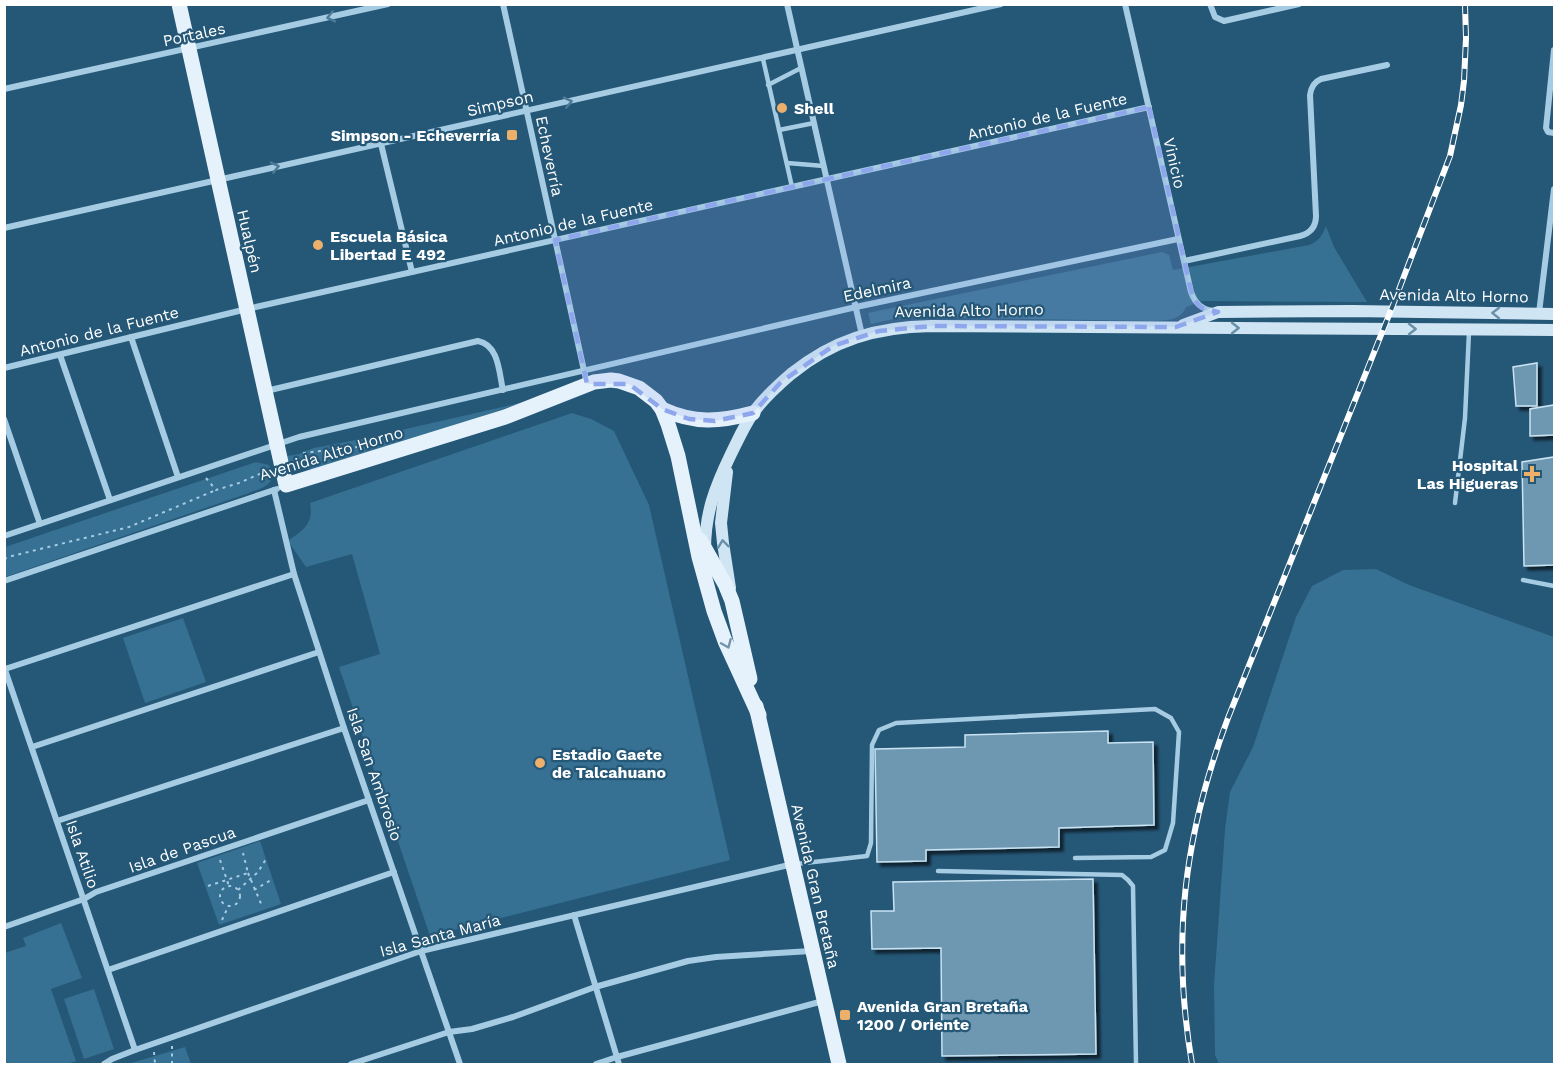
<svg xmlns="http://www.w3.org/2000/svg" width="1559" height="1069" font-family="'Work Sans',sans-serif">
<defs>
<filter id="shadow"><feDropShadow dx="4" dy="4" stdDeviation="1.5" flood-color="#0009"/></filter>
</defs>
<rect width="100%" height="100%" fill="#255777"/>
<g fill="#367092">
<path d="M1326,226L1334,247L1367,302L1203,301L1186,307C1180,321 1167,320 1154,321L902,317L871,324L868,313L1162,252L1169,255L1173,270L1309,245C1319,241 1322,236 1326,226Z"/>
<path d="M524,402L325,469C308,470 292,471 281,457L299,454L314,448L366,438Z"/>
<path d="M572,413L591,419L614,431L649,505L730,860L430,936L339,667L380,654L352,554L306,567L288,541C303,530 314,524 310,503Z"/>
<path d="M256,462L269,465C278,485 264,487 249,493L5,577V547Z"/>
<polygon points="1376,569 1409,585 1554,637 1554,1064 1219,1064 1215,1055 1214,985 1225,829 1230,792 1253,747 1296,617 1312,586 1343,570"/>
<polygon points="183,618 206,682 145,703 123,638"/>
<polygon points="260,841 281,904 219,925 197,863"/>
<polygon points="61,923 82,978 51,989 76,1061 67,1064 5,1064 5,953 26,946 23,938"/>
<polygon points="94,989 114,1049 84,1059 64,999"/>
<polygon points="185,1047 191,1064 128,1064"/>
</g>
<g fill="#6e98b2" stroke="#c9e3f2" stroke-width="1.5" filter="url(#shadow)">
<polygon points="1537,363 1537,406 1516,406 1513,367"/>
<polygon points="1554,405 1554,435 1530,436 1530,409"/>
<polygon points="1554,457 1554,565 1524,566 1522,462"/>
<polygon points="1108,731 1108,743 1153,742 1154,825 1059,828 1059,847 926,850 926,861 877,862 875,749 965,747 965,735"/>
<polygon points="1093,879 1096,1054 942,1056 941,948 872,949 871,911 894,911 893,882"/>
</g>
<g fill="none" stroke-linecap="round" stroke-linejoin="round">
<g stroke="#a6cce3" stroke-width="2" stroke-dasharray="3 4.5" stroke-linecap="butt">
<polyline points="303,453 357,447"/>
<polyline points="206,478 216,490 239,483 269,470"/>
<polyline points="4,559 12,556 129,527 216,490"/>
<polyline points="220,860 229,886"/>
<polyline points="248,873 262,906"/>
<circle cx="230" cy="896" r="10"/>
<polyline points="208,886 248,873 243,853"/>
<polyline points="238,890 258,872 266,859"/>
<polyline points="254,890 273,879"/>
<polyline points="222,920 228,907"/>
<polyline points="154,1052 155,1064"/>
<polyline points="172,1064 172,1046"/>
</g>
<g stroke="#a6cce3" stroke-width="4.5">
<polyline points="763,59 792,187"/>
<polyline points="768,85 801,68"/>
<polyline points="779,130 814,123"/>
<polyline points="787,163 824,166"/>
<polyline points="1455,503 1465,418 1469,332"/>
<polyline points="1523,580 1554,586"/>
<polyline points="796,864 867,856 871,843 872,745 879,730 896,723 1155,709 1171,718 1179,732 1173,823 1165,850 1151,857 1075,858"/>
<polyline points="938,871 1122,875 1128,880 1133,886 1136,1064"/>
</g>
<g stroke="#a6cce3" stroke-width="6">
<polyline points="503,4 587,384"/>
<polyline points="787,4 862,335"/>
<path d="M1125,4L1191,292C1195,303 1201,309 1213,311"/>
<polyline points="1210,4 1215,17 1224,21 1299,4"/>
<polyline points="1554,50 1546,128 1548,132 1554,133"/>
<polyline points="4,89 388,4"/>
<polyline points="381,144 412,272"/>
<polyline points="4,228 1001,4"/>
<path d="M1184,261L1300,236C1311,233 1316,226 1316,216L1310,95C1311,87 1314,82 1321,79L1387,65"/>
<polyline points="1539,313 1554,189"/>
<polyline points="131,337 178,477"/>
<polyline points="60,355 110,500"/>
<polyline points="4,368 247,309 1149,107"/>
<path d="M266,391L478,341C499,345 499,373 503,390"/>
<polyline points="4,419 40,524"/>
<polyline points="274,490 294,574 344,728 460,1064"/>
<polyline points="4,536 299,437 856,307 1178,239"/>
<polyline points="4,581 277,489"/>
<polyline points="4,667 135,1050"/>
<polyline points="5,669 294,574"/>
<polyline points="32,747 319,652"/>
<polyline points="57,821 344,728"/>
<polyline points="574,915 619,1064"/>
<polyline points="4,927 84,899 96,892 369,800"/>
<polyline points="108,970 394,872"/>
<polyline points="104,1064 112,1059 135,1050 421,951 793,864"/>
<polyline points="351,1064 449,1032 472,1029 513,1017 595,987 688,961 716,957 811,951"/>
<polyline points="596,1064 617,1057 823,1001"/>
</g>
<g stroke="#cfe5f3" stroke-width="12">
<polyline points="1183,325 1218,312 1352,311 1554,314"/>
<polyline points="727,472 721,523 723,543 730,588"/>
<path d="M705,550C705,513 715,487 731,454C738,440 744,426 753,413C763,399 777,386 791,374C833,340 876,327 931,326L1554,330"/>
</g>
<g stroke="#e5f2fc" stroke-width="15">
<polyline points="179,4 286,485 505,417 594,382 611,380 619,381 639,388 656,401 662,409 668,424 678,456 699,557 714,611 725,641 759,715"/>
<path d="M662,409C695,424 719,422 753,413"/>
<polyline points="700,540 725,584 732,601 750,679"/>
<polyline points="756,706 839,1064"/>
</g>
<g stroke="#fff" stroke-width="6">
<path id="rail" d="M1192,1064C1171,940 1184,835 1228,718L1393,305L1450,156L1461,105L1464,81L1466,38L1465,4"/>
</g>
<use href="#rail" stroke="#255777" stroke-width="4" stroke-dasharray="11" stroke-linecap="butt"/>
</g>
<defs><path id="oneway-chevron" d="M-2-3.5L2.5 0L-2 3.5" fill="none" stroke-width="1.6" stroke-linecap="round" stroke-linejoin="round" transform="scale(1.5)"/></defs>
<g stroke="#4c7a97">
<use href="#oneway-chevron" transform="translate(331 17) rotate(167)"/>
<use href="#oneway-chevron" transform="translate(568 102) rotate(-13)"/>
<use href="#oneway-chevron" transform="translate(275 167) rotate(-13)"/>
</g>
<g stroke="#6990a9">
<use href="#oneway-chevron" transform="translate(1496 313) rotate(-179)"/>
<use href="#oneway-chevron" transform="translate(1235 328)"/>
<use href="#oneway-chevron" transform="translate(1412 329)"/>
<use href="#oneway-chevron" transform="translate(723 544) rotate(-97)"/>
</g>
<use stroke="#7295ac" href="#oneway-chevron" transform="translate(727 644) rotate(67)"/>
<path fill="#8ea6ec" fill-opacity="0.2" stroke="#8ea6ec" stroke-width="4.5" stroke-dasharray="12 8" stroke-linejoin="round" d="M1149,107L1193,299L1202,308L1218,312L1176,327L931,326L879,331L833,346L781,382L753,413L715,421L689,419L662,409L629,384H587L555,240Z"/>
<g fill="#ecb06b" stroke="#255777" stroke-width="2">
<circle cx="782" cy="108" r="6"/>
<rect x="506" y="129" width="12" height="12" rx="3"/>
<circle cx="318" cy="245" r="6"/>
<path d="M1529 465h6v6h6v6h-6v6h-6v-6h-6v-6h6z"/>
<circle cx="540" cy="763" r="6"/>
<rect x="839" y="1009" width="12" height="12" rx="3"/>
</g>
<g text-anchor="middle" stroke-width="4.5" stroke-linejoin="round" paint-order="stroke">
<g font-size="16" fill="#fff" stroke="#255777">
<text transform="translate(194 34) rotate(-12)" y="6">Portales</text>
<text transform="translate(500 103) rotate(-13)" y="6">Simpson</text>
<text transform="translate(1047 116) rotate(-13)" y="6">Antonio de la Fuente</text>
<text transform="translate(550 156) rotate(78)" y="6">Echeverría</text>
<text transform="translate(1175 163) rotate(77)" y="6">Vinicio</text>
<text transform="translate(573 222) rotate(-13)" y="6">Antonio de la Fuente</text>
<text transform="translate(250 241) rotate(77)" y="6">Hualpén</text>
<text transform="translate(877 289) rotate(-12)" y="6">Edelmira</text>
<text transform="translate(1454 295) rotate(1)" y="6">Avenida Alto Horno</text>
<text transform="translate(969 310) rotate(-1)" y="6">Avenida Alto Horno</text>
<text transform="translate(99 331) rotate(-14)" y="6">Antonio de la Fuente</text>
<text transform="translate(331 453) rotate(-17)" y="6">Avenida Alto Horno</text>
<text transform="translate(375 774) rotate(71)" y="6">Isla San Ambrosio</text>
<text transform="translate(182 849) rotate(-19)" y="6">Isla de Pascua</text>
<text transform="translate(83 854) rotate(71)" y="6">Isla Atilio</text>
<text transform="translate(816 886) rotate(77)" y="6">Avenida Gran Bretaña</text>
<text transform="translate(440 935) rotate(-15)" y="6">Isla Santa María</text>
</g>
<g font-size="16" font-weight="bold" fill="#fff" stroke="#255777" text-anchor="start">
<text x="794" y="114">Shell</text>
<text x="500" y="141" text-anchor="end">Simpson - Echeverría</text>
<text x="330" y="242">Escuela Básica<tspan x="330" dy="18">Libertad E 492</tspan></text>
<text x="1518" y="471" text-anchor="end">Hospital<tspan x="1518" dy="18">Las Higueras</tspan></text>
<text x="552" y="760">Estadio Gaete<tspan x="552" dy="18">de Talcahuano</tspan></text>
<text x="857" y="1012">Avenida Gran Bretaña<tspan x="857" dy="18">1200 / Oriente</tspan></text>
</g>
</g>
<rect width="1559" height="1069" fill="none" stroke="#ffffff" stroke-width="12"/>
</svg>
